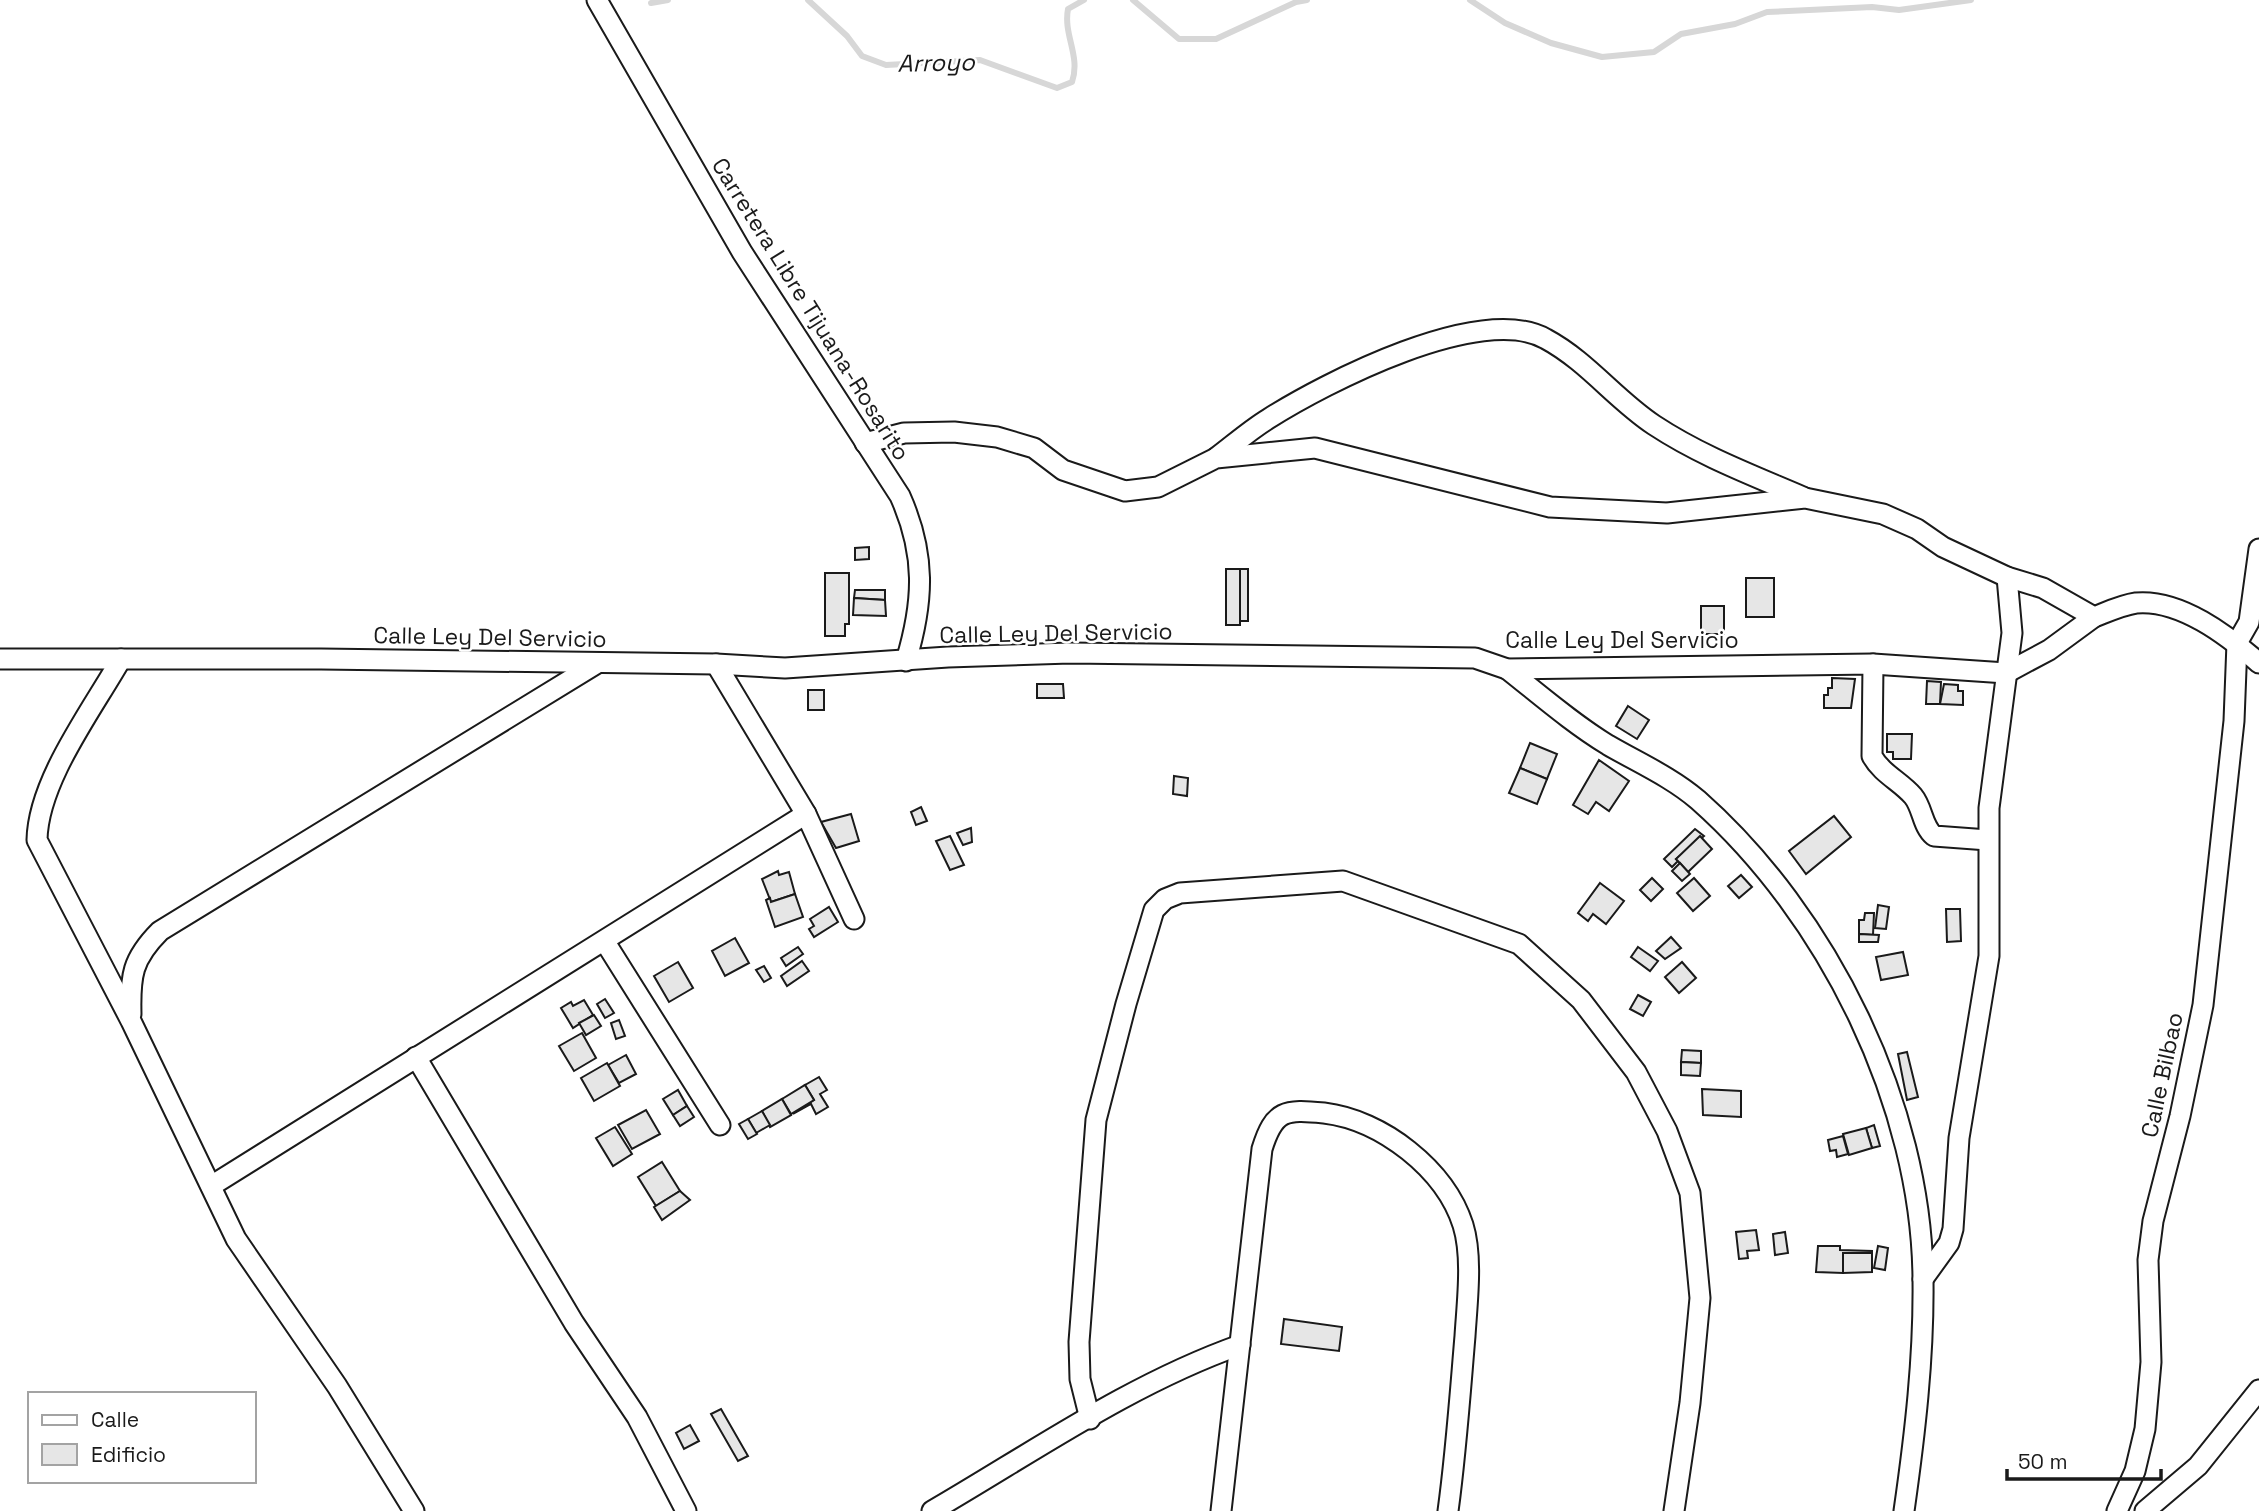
<svg xmlns="http://www.w3.org/2000/svg" width="2259" height="1511" font-family="'Space Grotesk',sans-serif">
<rect width="100%" height="100%" fill="#fff"/>
<g fill="none" stroke-linecap="round" stroke-linejoin="round">
<g stroke="#d7d7d7" stroke-width="6">
<path d="M808,0L847,36L862,56L886,65L980,60L1057,88L1072,82C1081,56 1063,35 1068,9L1084,0"/>
<polyline points="1133,0 1179,39 1216,39 1296,2 1307,0"/>
<polyline points="1470,0 1505,23 1551,43 1602,57 1654,52 1681,34 1735,24 1767,12 1872,7 1899,10 1971,0"/>
<polyline points="651,3 668,0"/>
</g>
</g>
<g fill="#e6e6e6" stroke="#1a1a1a" stroke-width="2">
<polygon points="869,547 869,559 855,560 855,548"/>
<rect x="1226" y="569" width="14" height="56"/>
<rect x="1240" y="569" width="8" height="52"/>
<polygon points="825,573 849,573 849,624 845,624 845,636 825,636"/>
<rect x="1746" y="578" width="28" height="39"/>
<polygon points="855,590 885,590 885,600 854,598"/>
<polygon points="854,598 885,600 886,616 853,615"/>
<rect x="1701" y="606" width="23" height="28"/>
<polygon points="1832,678 1855,679 1851,708 1824,708 1824,695 1828,695 1828,688 1832,688"/>
<polygon points="1927,681 1941,682 1940,704 1926,704"/>
<polygon points="1037,684 1063,684 1064,698 1037,698"/>
<polygon points="1944,684 1958,685 1958,691 1963,691 1963,705 1940,704"/>
<rect x="808" y="690" width="16" height="20"/>
<polygon points="1628,706 1649,720 1637,739 1616,726"/>
<polygon points="1887,734 1912,734 1911,759 1893,759 1893,752 1887,752"/>
<polygon points="1530,743 1557,754 1547,779 1520,768"/>
<polygon points="1599,760 1629,781 1609,811 1596,802 1588,814 1573,805"/>
<polygon points="1520,768 1547,779 1537,804 1509,793"/>
<polygon points="1174,776 1188,778 1187,796 1173,794"/>
<polygon points="921,807 927,821 916,825 911,812"/>
<polygon points="851,814 859,841 836,848 821,822"/>
<polygon points="1834,816 1851,837 1806,874 1789,851"/>
<polygon points="971,828 972,842 963,845 957,833"/>
<polygon points="1695,829 1704,836 1676,859 1678,861 1672,867 1664,859"/>
<polygon points="950,836 964,865 950,870 936,841"/>
<polygon points="1700,836 1712,849 1688,872 1676,859"/>
<polygon points="1680,863 1690,874 1682,881 1672,871"/>
<polygon points="778,871 779,875 789,872 795,894 771,902 762,879"/>
<polygon points="1741,875 1752,887 1739,898 1728,886"/>
<polygon points="1652,878 1663,889 1651,901 1640,890"/>
<polygon points="1694,878 1710,896 1693,911 1677,893"/>
<polygon points="1600,883 1624,901 1606,924 1593,914 1588,921 1578,913"/>
<polygon points="795,894 803,917 775,927 766,900 770,898 771,902"/>
<polygon points="1878,905 1889,907 1886,929 1875,928"/>
<polygon points="829,907 838,922 814,937 809,929 814,926 810,919"/>
<polygon points="1946,909 1960,909 1961,941 1947,942"/>
<polygon points="1865,913 1874,913 1873,935 1859,934 1859,920 1864,920"/>
<polygon points="1859,934 1879,935 1878,942 1859,942"/>
<polygon points="1671,937 1681,948 1665,959 1656,951"/>
<polygon points="735,938 749,963 725,976 712,951"/>
<polygon points="798,947 803,954 786,966 781,958"/>
<polygon points="1638,947 1658,961 1650,971 1631,957"/>
<polygon points="1903,952 1908,975 1881,980 1876,957"/>
<polygon points="802,961 809,971 787,986 781,976"/>
<polygon points="678,962 693,988 669,1002 654,976"/>
<polygon points="1682,962 1696,978 1679,993 1665,977"/>
<polygon points="764,966 771,978 764,982 756,970"/>
<polygon points="1638,995 1651,1002 1643,1016 1630,1009"/>
<polygon points="605,999 614,1013 605,1018 597,1004"/>
<polygon points="584,1000 593,1015 573,1028 561,1008 571,1002 573,1006"/>
<polygon points="594,1015 601,1026 586,1035 579,1023"/>
<polygon points="619,1020 625,1036 616,1039 611,1023"/>
<polygon points="582,1033 596,1058 574,1071 559,1046"/>
<polygon points="1682,1050 1701,1051 1701,1063 1681,1062"/>
<polygon points="1907,1052 1918,1097 1907,1100 1898,1054"/>
<polygon points="626,1055 636,1074 619,1083 608,1065"/>
<polygon points="1681,1062 1701,1063 1700,1076 1681,1075"/>
<polygon points="607,1063 620,1086 594,1101 581,1078"/>
<polygon points="819,1077 827,1090 820,1094 828,1107 816,1114 811,1104 793,1114 814,1100 805,1085"/>
<polygon points="805,1085 814,1100 791,1114 782,1099"/>
<polygon points="1702,1089 1741,1091 1741,1117 1703,1115"/>
<polygon points="678,1090 687,1106 673,1115 663,1099"/>
<polygon points="782,1099 791,1115 770,1127 762,1111"/>
<polygon points="687,1106 694,1117 680,1126 673,1115"/>
<polygon points="646,1110 660,1134 632,1149 618,1125"/>
<polygon points="762,1111 770,1125 756,1133 748,1119"/>
<polygon points="748,1119 757,1134 748,1139 739,1124"/>
<polygon points="1874,1125 1880,1146 1872,1148 1866,1128"/>
<polygon points="615,1127 632,1154 613,1166 596,1138"/>
<polygon points="1866,1128 1872,1148 1849,1155 1843,1134"/>
<polygon points="1843,1136 1848,1154 1837,1157 1836,1150 1830,1151 1828,1140"/>
<polygon points="662,1162 680,1191 656,1206 638,1177"/>
<polygon points="680,1191 690,1200 662,1220 654,1207"/>
<polygon points="1756,1230 1759,1250 1747,1251 1748,1258 1739,1259 1736,1232"/>
<polygon points="1785,1232 1788,1253 1775,1255 1773,1234"/>
<polygon points="1818,1246 1840,1246 1840,1250 1872,1251 1872,1253 1843,1253 1843,1273 1816,1272"/>
<polygon points="1878,1246 1888,1248 1885,1270 1874,1268"/>
<polygon points="1843,1253 1872,1253 1872,1272 1843,1273"/>
<polygon points="1284,1319 1342,1327 1339,1351 1281,1344"/>
<polygon points="721,1409 748,1456 738,1461 711,1414"/>
<polygon points="690,1425 699,1441 684,1449 676,1433"/>
</g>
<g fill="none" stroke-linecap="round" stroke-linejoin="round">
<g stroke="#1a1a1a" stroke-width="23">
<g id="minor">
<path d="M597,0L742,252L900,496C926,554 924,601 906,661"/>
<path d="M865,443L904,433L954,432L997,437L1034,448L1063,470L1125,491L1158,487L1216,458L1315,448L1550,507L1667,513L1805,498L1883,514L1917,529L1943,547L2007,577L2043,588L2094,617C2107,612 2122,605 2136,603C2180,599 2227,635 2259,663"/>
<path d="M1217,457C1233,445 1250,430 1268,419C1325,383 1481,302 1546,339C1587,361 1616,400 1654,425C1701,456 1752,475 1803,497"/>
<polyline points="0,659 321,659 716,664 785,668 948,657 1070,653 1475,658 1507,669 1873,664 2006,673 2049,650 2094,617"/>
<path d="M121,659C92,710 38,781 37,840L131,1021L236,1239L337,1386L414,1511"/>
<polyline points="716,664 806,814 854,919"/>
<path d="M1873,664L1872,756C1882,774 1900,781 1913,796C1923,808 1922,826 1934,836L1988,840"/>
<path d="M1507,669C1540,695 1572,723 1608,745C1639,763 1671,777 1698,800C1828,915 1922,1105 1923,1280C1924,1357 1915,1434 1904,1511"/>
<polyline points="605,942 720,1125"/>
<path d="M131,1014C130,976 132,959 160,931L596,664"/>
<polyline points="416,1057 574,1323 637,1417 686,1511"/>
<polyline points="211,1186 806,814"/>
<polyline points="1923,1279 1949,1243 1953,1229 1959,1138 1989,956 1989,808 2012,633 2007,577"/>
<polyline points="1090,1419 1080,1379 1079,1342 1096,1120 1126,1004 1154,910 1165,899 1180,893 1343,881 1519,944 1581,1000 1636,1072 1667,1131 1690,1193 1700,1298 1690,1403 1674,1511"/>
<path d="M932,1511C1032,1453 1130,1384 1240,1345"/>
<path d="M1221,1511L1262,1149C1274,1110 1285,1109 1324,1113C1382,1120 1445,1169 1463,1225C1473,1257 1467,1303 1465,1336C1460,1395 1456,1453 1448,1511"/>
<polyline points="2117,1511 2135,1471 2145,1429 2151,1362 2148,1260 2153,1221 2180,1116 2203,1005 2234,721 2237,643 2249,622 2259,549"/>
<polyline points="2145,1511 2198,1466 2259,1390"/>
</g>
</g>
<use href="#minor" stroke="#fff" stroke-width="19"/>
</g>
<g text-anchor="middle" stroke-width="5" stroke-linejoin="round" paint-order="stroke">
<g font-size="23" fill="#1a1a1a" stroke="#fff">
<text transform="translate(811 309) rotate(58)" y="8">Carretera Libre Tijuana-Rosarito</text>
<text transform="translate(1056 633) rotate(-1)" y="8">Calle Ley Del Servicio</text>
<text transform="translate(490 637) rotate(1)" y="8">Calle Ley Del Servicio</text>
<text x="1622" y="648">Calle Ley Del Servicio</text>
<text transform="translate(2162 1075) rotate(-78)" y="8">Calle Bilbao</text>
</g>
<g font-size="24" font-style="italic" fill="#1a1a1a" stroke="#fff">
<text transform="translate(936 63) rotate(-1)" y="8">Arroyo</text>
</g>
</g>
<rect x="28" y="1392" width="228" height="91" fill="#ffffff" stroke="#a3a3a3" stroke-width="2"/>
<rect x="42" y="1415" width="35" height="10" fill="#ffffff" stroke="#a3a3a3" stroke-width="2"/>
<text x="91" y="1427" font-size="21" fill="#1a1a1a">Calle</text>
<rect x="42" y="1444" width="35" height="21" fill="#e6e6e6" stroke="#a3a3a3" stroke-width="2"/>
<text x="91" y="1462" font-size="21" fill="#1a1a1a">Edificio</text>
<path d="M2007 1469v10h154v-10" fill="none" stroke="#1a1a1a" stroke-width="3.5"/>
<text x="2018" y="1469" font-size="21" fill="#1a1a1a" stroke="#ffffff" stroke-width="5" paint-order="stroke">50 m</text>
</svg>
